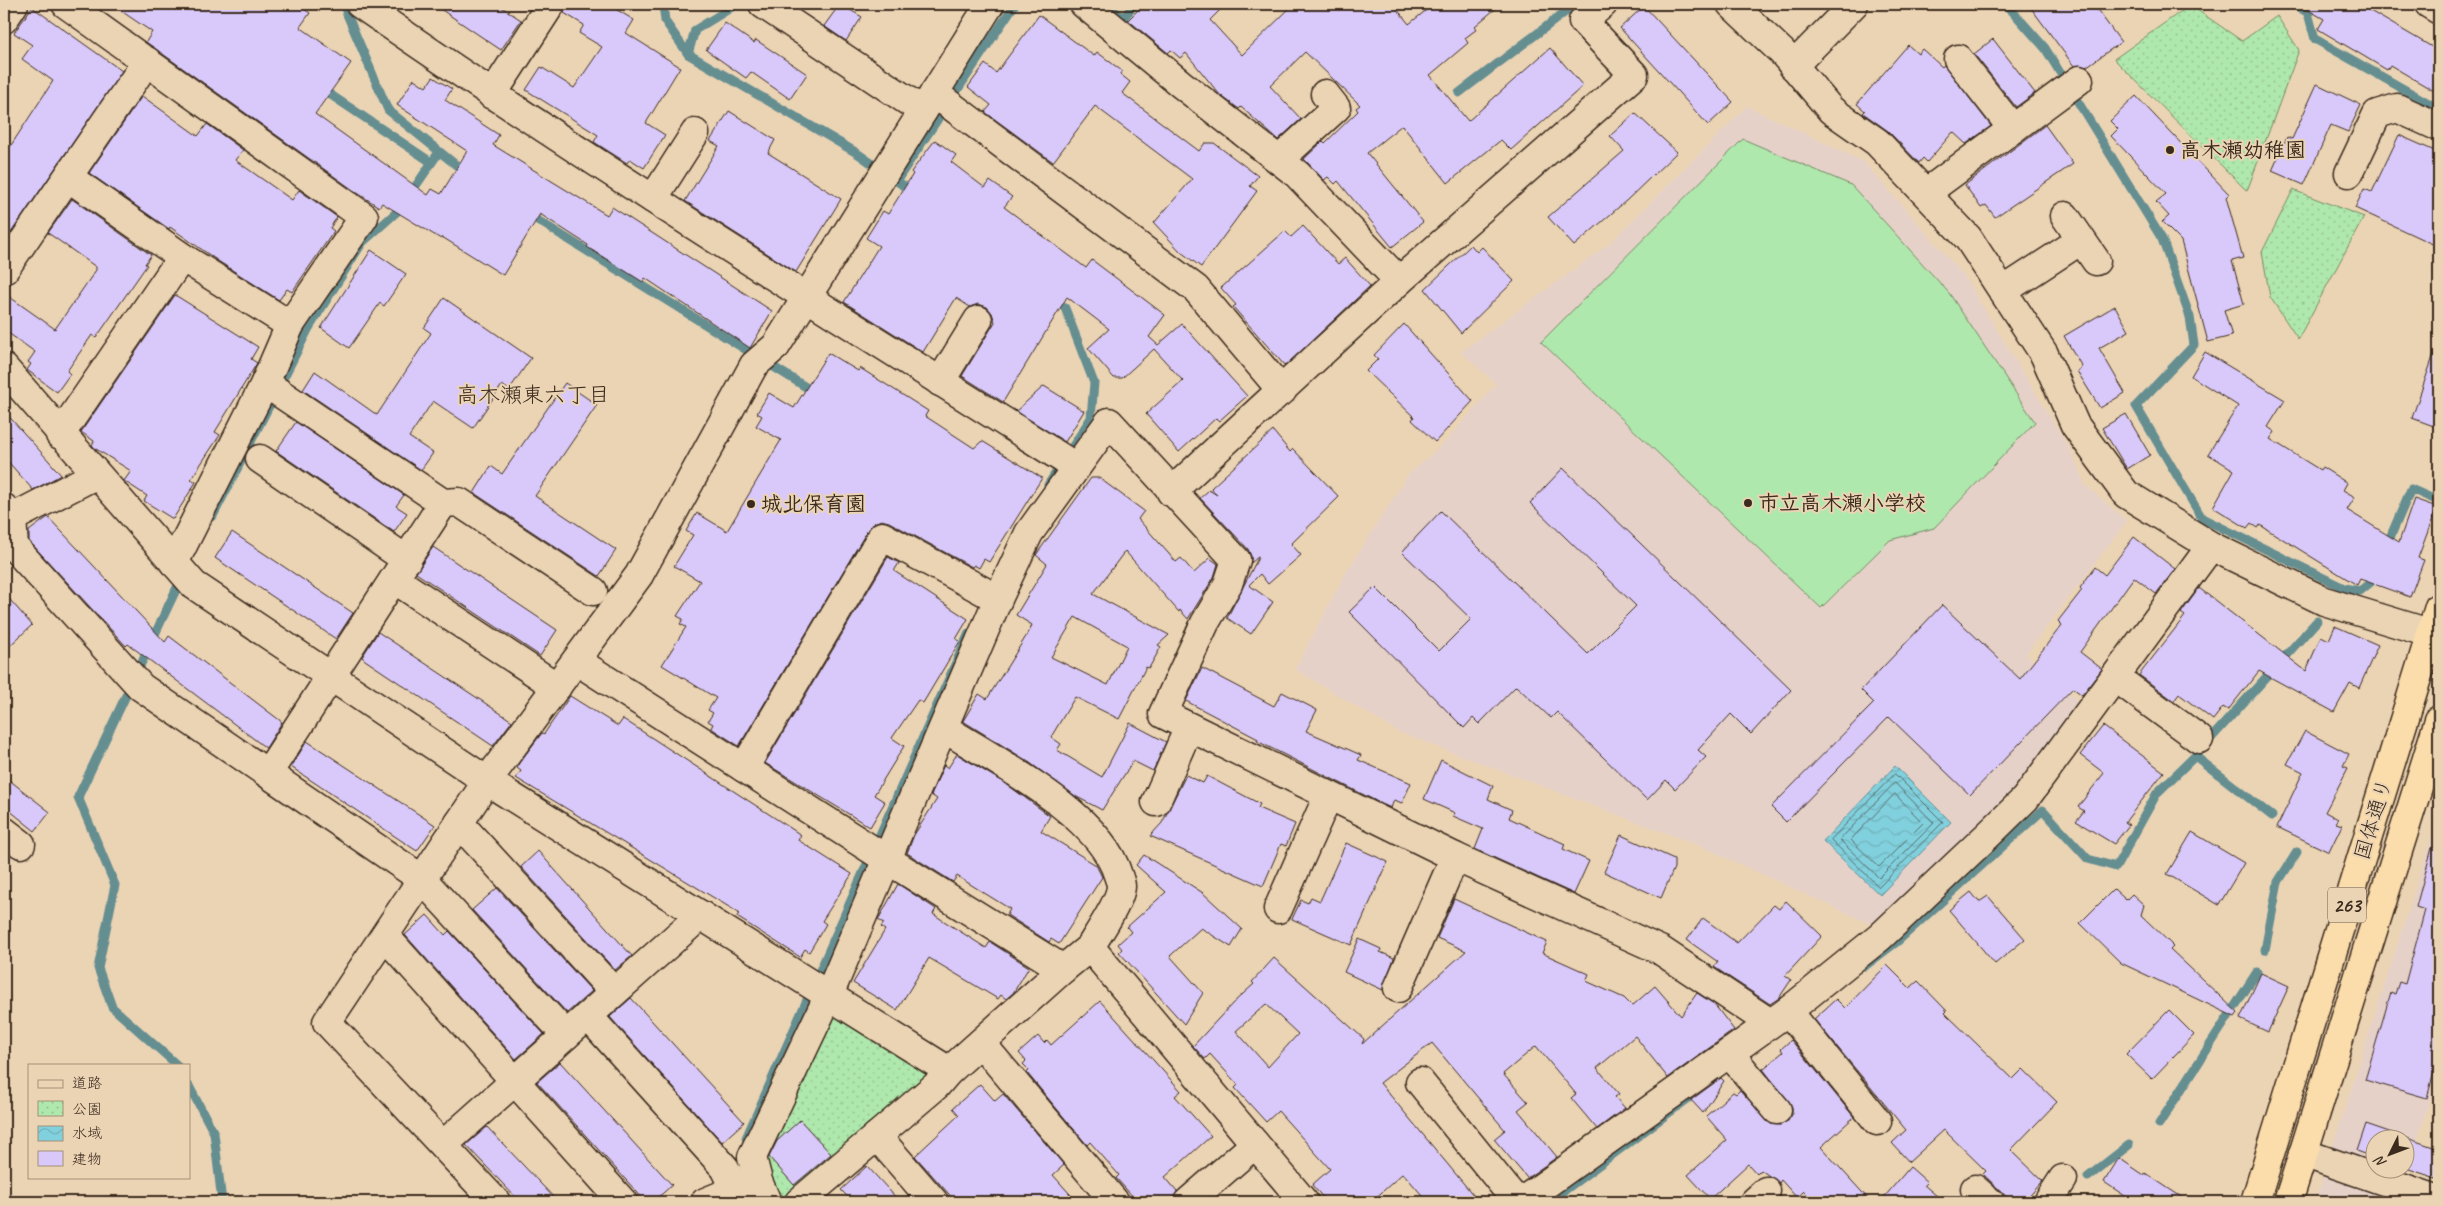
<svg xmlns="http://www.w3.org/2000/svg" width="2443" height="1206" font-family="Caveat,'Klee One',sans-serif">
<defs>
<pattern id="park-dots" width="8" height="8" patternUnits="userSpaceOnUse" patternTransform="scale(1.25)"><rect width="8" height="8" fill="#afe8ac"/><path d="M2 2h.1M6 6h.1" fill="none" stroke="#97c794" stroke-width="1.8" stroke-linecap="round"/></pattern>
<pattern id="water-waves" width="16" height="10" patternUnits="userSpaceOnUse" patternTransform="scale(1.25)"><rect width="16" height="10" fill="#81d0dd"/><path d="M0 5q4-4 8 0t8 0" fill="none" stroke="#70b3bd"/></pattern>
</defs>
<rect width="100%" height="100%" fill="#ebd4b4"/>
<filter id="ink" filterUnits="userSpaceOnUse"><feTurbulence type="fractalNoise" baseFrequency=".02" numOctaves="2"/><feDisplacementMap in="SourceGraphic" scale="10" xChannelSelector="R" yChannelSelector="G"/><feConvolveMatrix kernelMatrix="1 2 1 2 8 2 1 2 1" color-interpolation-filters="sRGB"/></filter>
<g filter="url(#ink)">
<g fill="#e6d1c9" fill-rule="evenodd">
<polygon points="1747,106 1864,162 1964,276 2072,453 2085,485 2127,521 2026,654 2080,703 2021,785 1875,926 1698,845 1398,732 1295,669 1345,574 1408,475 1446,441 1496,384 1461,352 1609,244"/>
<path d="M2439,815V1073L2397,1202H2315ZM2376,1138H2406V1168H2376Z"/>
</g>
<polygon fill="#afe8ac" stroke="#758965" points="1743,139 1851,185 1949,293 2035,422 1934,528 1890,540 1821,608 1541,342"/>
<g fill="url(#park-dots)" stroke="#758965">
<polygon points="2190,5 2242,41 2277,16 2299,50 2247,191 2114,59"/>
<polygon points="2293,190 2364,217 2298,339 2270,297 2262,252"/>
<polygon points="829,1003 932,1067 933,1080 791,1200 776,1199 762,1151"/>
</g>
<polygon fill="url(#water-waves)" stroke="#658e91" points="1895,766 1951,822 1880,895 1823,841"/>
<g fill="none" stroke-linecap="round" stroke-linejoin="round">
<g stroke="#576c6a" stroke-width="1">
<polygon points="1895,774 1943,822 1879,887 1831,840"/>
<polygon points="1895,783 1934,823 1879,878 1840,840"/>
<polygon points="1895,794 1923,823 1879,867 1851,840"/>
</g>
<g stroke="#658e91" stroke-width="9">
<polyline points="346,4 346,12 388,110 466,173"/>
<polyline points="663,4 665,21 688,54 857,153 914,193"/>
<polyline points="1106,4 1123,18 1135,4"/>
<polyline points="2006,4 2045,48 2162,239 2190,317 2194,345 2136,406 2202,518 2344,588 2360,591 2371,582 2375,573"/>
<polyline points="2294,4 2308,13 2315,39 2439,109"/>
<polyline points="688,54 695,30 737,4"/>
<polyline points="319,87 431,162"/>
<polyline points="1459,93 1576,4"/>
<polyline points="897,180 1015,4"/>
<polyline points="526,213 817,394"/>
<polyline points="1048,485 1091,418 1094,383 1065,308 1054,299"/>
<polyline points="213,516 309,328 362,243 400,209 439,152"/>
<polyline points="2386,547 2411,489 2438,501"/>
<polyline points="2195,756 2272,816"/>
<polyline points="2265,950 2278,882 2297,852"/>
<polyline points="1865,966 1898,941 2043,810 2088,859 2116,867 2157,793 2195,756 2317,621"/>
<polyline points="177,1065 112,1007 98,968 115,885 78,797 182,577"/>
<polyline points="189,1086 214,1133 222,1202"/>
<polyline points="2159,1124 2257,972"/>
<polyline points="746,1138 969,633"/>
<polyline points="2088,1177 2129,1145"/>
<polyline points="1549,1202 1689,1098"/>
</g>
</g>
<g fill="#d9c9fb" stroke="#3b2a1e" fill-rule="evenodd">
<polygon points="111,4 296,4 310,13 300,27 351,63 315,114 428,195 432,189 441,194 467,151 397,105 414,79 426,87 433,77 452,89 445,100 499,135 493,145 607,215 612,207 772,311 750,348 645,278 643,282 587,247 588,245 540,214 503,275 442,237 441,239 382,203 379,207 356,192 146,42 152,32"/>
<polygon points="433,4 497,4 521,20 501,50"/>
<polygon points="566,4 607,4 634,20 626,33 680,67 646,123 665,135 644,168 630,159 627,163 594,142 598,135 526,90 541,67 574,88 602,47 579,33 584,25 564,13"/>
<polygon points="840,4 862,17 846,41 824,26"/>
<polygon points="1144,4 1226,4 1210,20 1242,55 1294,4 1393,4 1409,24 1434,4 1501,4 1475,26 1477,29 1465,38 1468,43 1430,75 1468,121 1550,48 1583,86 1511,150 1501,140 1448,183 1402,125 1367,153 1423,222 1392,247 1338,181 1335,184 1328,177 1324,180 1304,159 1323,141 1325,143 1358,111 1356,108 1360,105 1305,52 1270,86 1301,119 1278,140 1241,107 1239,109 1220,95 1186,53 1180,58 1171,50 1168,53 1128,20"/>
<polygon points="2028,4 2093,4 2121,42 2086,67 2074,66"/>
<polygon points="2298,4 2358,4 2439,51 2439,94 2390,65 2387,70 2318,29 2324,19"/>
<polygon points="1644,6 1733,102 1708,125 1620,28"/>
<polygon points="32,7 122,71 4,243 4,156 53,81 22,59 32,45 14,33"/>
<polygon points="1039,15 1094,56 1097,52 1122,71 1120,74 1130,82 1122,93 1199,151 1205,143 1214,143 1258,176 1250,186 1257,191 1201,267 1181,252 1154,223 1192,179 1095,106 1053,162 985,112 991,105 968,87 985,64 996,73"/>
<polygon points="725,23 754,43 756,40 807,74 790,99 751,72 746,78 706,50"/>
<polygon points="1993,39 2035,93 2016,107 1974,54"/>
<polygon points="1908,45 1918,54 1922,49 1942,67 1944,65 1991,126 1966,144 1953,132 1927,162 1923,158 1919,163 1888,131 1863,113 1865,111 1857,104"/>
<polygon points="2317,84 2361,105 2348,132 2331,125 2304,185 2272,171 2287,137 2292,139"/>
<polygon points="142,96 198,136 207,124 243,150 235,160 292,200 299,190 337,217 330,228 334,231 292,292 287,289 279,300 218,261 170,227 169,229 89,173"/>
<polygon points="2136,96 2229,194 2226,197 2243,258 2232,261 2244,304 2224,310 2232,336 2208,342 2181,241 2162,222 2169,216 2156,202 2166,194 2111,136 2118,129 2110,121"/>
<polygon points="729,111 775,140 768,153 841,199 796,272 685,201 719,146 710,141"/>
<polygon points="1635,113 1677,152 1627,200 1574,246 1548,217 1624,151 1610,136"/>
<polygon points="2045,125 2073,164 1995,217 1986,205 1981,208 1965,185"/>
<polygon points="2399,135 2439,153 2439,247 2355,208 2364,189 2372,192"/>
<polygon points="935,140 956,155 951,162 985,188 990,181 1012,197 1004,207 1086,268 1092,260 1165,315 1149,337 1158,345 1182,324 1247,396 1219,421 1216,418 1179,452 1146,414 1183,381 1154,349 1122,378 1114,378 1088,348 1109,329 1067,297 1003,402 962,376 995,322 992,313 987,307 978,304 970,307 956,298 923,352 844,302 879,246 866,238 883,211 888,214 913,174 911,172"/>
<polygon points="72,199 151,255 145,264 147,265 96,338 92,335 67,371 70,374 57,392 27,370 31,364 28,362 35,352 4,330 4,293 55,329 96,270 96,267 48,233"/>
<polygon points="1303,226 1338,264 1345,258 1370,286 1285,366 1233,307 1236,305 1221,288 1285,231 1291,237"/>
<polygon points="1471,245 1477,252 1482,247 1514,281 1461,333 1425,289"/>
<polygon points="371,250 406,274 384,306 380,303 349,348 321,328"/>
<polygon points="175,295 258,347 251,359 257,363 215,432 220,435 191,479 196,482 173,519 144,501 147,496 124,481 131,471 96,449 92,445 94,441 81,432"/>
<polygon points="444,298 531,358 509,390 502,385 473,428 433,401 409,437 433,453 421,470 303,390 315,371 377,415 431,333 424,328"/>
<polygon points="2115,306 2129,331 2099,348 2125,393 2100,408 2077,371 2082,367 2064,336"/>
<polygon points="1404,324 1473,401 1435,442 1412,420 1414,417 1366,371 1378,359 1374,355"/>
<polygon points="2436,348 2439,349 2439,428 2412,418"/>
<polygon points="2205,352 2285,400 2268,427 2275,432 2270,439 2320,470 2322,467 2347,483 2343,490 2355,497 2347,510 2399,542 2414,499 2437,507 2418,558 2424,560 2410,597 2360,579 2357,585 2260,525 2258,528 2251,523 2247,528 2213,507 2234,470 2208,454 2238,406 2191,376"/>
<polygon points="828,353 858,371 860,368 928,411 925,416 974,448 982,441 1042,478 989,562 984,559 979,568 974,565 972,567 889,522 881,520 874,523 869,528 739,746 711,728 713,724 708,721 713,713 708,710 716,698 662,665 686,627 680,624 683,619 677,616 700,581 674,566 693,535 686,531 697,513 727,531 781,440 756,426 762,416 757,413 769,393 794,408"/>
<polygon points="565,383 597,405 535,496 616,550 599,576 474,493 491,466 502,474"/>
<polygon points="1044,386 1084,411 1065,442 1016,411"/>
<polygon points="4,411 49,461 61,475 33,490 4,457"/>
<polygon points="2126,414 2150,455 2127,469 2102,428"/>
<polygon points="296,422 404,495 396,506 407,513 394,532 276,451"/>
<polygon points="1273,431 1290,452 1293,449 1339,497 1291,544 1301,555 1268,584 1260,574 1249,585 1273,602 1251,634 1227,618 1259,556 1251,563 1251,556 1248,549 1200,498 1209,490 1217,495 1211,488"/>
<polygon points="1563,468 1791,690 1751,734 1731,714 1698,750 1706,757 1675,789 1666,780 1647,800 1557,712 1551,718 1516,686 1479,724 1473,718 1464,728 1349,612 1375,587 1439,651 1471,619 1402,552 1441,511 1588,654 1636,606 1530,503"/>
<path d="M1091,478H1099L1144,511L1138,519L1176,562L1181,558L1194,573L1210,558L1218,564L1214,577L1188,619L1180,610L1179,612L1125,551L1093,594L1169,635L1158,645L1161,647L1149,668L1146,667L1119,719L1075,697L1051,737L1061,744L1057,750L1102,777L1130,723L1166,742L1153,771L1133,761L1102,810L1075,796L1026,760L963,721L979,694L987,699L1030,630L1032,625L1016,615L1047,564L1036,555ZM1075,617L1127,646L1108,685L1051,657Z"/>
<polygon points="48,517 165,642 169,636 282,722 266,748 128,644 126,646 29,541 29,531"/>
<polygon points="232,532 353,613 336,639 215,558"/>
<polygon points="2134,537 2175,569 2156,594 2134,577 2080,652 2102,669 2082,695 2073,688 1970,795 1889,717 1786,822 1771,807 1874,703 1861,690 1942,605 2020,679 2062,625 2058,621 2082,590 2080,588 2095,567 2105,575"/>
<polygon points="433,547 557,630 540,656 416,573"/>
<polygon points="888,557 899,563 894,571 968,619 956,639 960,641 923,703 918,700 892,738 904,746 874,795 885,802 870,827 765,763"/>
<polygon points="2199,588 2306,671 2321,636 2329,640 2335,626 2378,645 2359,688 2350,683 2334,712 2259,671 2228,710 2223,707 2213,720 2179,694 2174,701 2139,675 2185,616 2181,613"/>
<polygon points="4,593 32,625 4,651"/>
<polygon points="378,632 512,721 493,746 365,660 362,657"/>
<polygon points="1202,668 1274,706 1282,692 1317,710 1306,731 1361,755 1358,760 1411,783 1402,803 1394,800 1391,808 1382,804 1257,741 1258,739 1186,701"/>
<polygon points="570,696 618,726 623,719 801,835 798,840 852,874 822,921 826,924 809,952 805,949 800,957 737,917 739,913 516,778 521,771 517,768 519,763 542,733 544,734"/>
<polygon points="2103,726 2164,772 2125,822 2129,825 2114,844 2076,821 2084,811 2078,807 2104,773 2080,755"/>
<polygon points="2305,731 2349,754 2343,766 2348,768 2325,812 2338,819 2336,823 2342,825 2329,852 2277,827 2303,772 2287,764"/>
<polygon points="307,741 435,825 417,851 291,767"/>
<polygon points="957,754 1009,786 1050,816 1041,831 1096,865 1102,877 1059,944 1051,939 1049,942 1007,915 1010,909 957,876 953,882 907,853 914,835 937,799 931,795 944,765 948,768"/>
<polygon points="1441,760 1493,786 1488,799 1512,810 1509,818 1565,844 1563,849 1589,861 1574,894 1475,849 1483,829 1453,816 1455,813 1424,799"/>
<polygon points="1186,775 1203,783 1207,776 1260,804 1258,808 1295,824 1286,846 1281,844 1263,886 1150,836 1162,823"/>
<polygon points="4,776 50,812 35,831 4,806"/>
<polygon points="2192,832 2244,863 2219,905 2167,874"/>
<polygon points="1621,835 1674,859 1674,868 1661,898 1604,872"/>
<polygon points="1346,843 1388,862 1351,945 1292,919 1301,900 1308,903 1311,897 1320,901"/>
<polygon points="2432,848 2439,849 2439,1054 2427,1098 2365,1080 2391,992 2395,994 2399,982 2405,984 2425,910 2416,907"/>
<polygon points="538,851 632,956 615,970 521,867"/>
<polygon points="1144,855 1203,893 1242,929 1231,947 1201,928 1170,956 1203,993 1184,1024 1119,952 1122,949 1118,944 1131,932 1127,927 1166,892 1136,865"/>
<polygon points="898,884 936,909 933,914 986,948 990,942 1029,967 1013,993 1006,999 1001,995 998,999 929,958 897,1010 853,983 885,930 881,927 884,923 878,920"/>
<polygon points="497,888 592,991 567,1013 472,910"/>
<polygon points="2114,889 2126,900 2132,894 2144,905 2141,915 2173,946 2170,949 2238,1013 2235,1017 2121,963 2080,923"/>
<polygon points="1971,892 1979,902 1988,896 2025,939 1995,964 1949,910"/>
<path d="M1454,899L1547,942L1542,953L1589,974L1586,981L1624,998L1632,1006L1655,986L1681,1016L1697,993L1714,1004L1734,1030L1668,1078L1635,1036L1597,1068L1619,1094L1615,1097L1625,1108L1597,1129L1571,1098L1576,1094L1536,1046L1503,1074L1528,1102L1518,1110L1557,1157L1527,1178L1494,1139L1505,1130L1432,1043L1380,1083L1479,1202H1428L1403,1173L1371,1202H1327L1312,1185L1330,1169L1278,1111L1266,1122L1235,1088L1238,1085L1210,1054L1205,1059L1193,1046L1233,1003L1254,984L1252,982L1274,958L1364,1039L1362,1044L1466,951L1437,938ZM1266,1004L1298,1034L1268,1067L1236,1031Z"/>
<polygon points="1786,901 1822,936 1785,976 1791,980 1779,998 1770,1004 1714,967 1718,962 1687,940 1703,918 1737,943 1774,905 1779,909"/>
<polygon points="427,915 445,935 449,931 544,1034 516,1059 405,935"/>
<polygon points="1359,939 1381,949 1380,952 1394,958 1383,990 1344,972"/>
<polygon points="1887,965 1910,988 1918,981 1947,1011 1945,1013 2013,1079 2023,1069 2057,1102 2011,1150 2043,1181 2024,1202 2012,1202 1983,1174 1986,1171 1944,1130 1909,1162 1892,1143 1906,1130 1814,1019 1836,999 1845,1008"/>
<polygon points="2261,973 2289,986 2268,1032 2240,1019"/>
<polygon points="631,998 744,1122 722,1142 610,1017"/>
<polygon points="1100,1001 1181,1091 1175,1096 1211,1136 1165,1177 1177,1191 1173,1202 1145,1202 1139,1195 1135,1199 1116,1178 1119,1175 1090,1142 1087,1145 1027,1073 1029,1070 1023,1064 1026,1061 1019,1053 1038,1036 1044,1043 1047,1040 1051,1045"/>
<polygon points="2169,1010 2194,1035 2152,1079 2126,1054"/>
<polygon points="1791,1040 1854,1117 1821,1147 1871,1202 1814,1202 1804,1191 1797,1198 1781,1180 1779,1183 1761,1170 1757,1174 1748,1164 1710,1199 1688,1175 1727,1140 1706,1116 1733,1092 1736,1094 1740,1090 1771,1124 1780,1125 1787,1122 1792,1115 1792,1107 1763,1069 1783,1052 1781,1049"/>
<polygon points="560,1062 672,1185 653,1202 646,1202 537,1082"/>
<polygon points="1721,1078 1724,1081 1703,1113 1691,1100"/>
<polygon points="980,1084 995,1101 1003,1094 1064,1165 1053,1175 1077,1202 956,1202 915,1156 959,1115 953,1108"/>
<polygon points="800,1120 831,1154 794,1185 769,1157 777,1141"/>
<polygon points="2366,1124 2439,1149 2439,1179 2406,1168 2406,1138 2376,1138 2376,1158 2357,1151"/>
<polygon points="487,1127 558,1202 520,1202 466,1145"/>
<polygon points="2119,1158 2144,1175 2145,1173 2189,1202 2134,1202 2104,1182"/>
<polygon points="867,1166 900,1202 853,1202 841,1190"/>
<polygon points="1910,1167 1927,1182 1924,1185 1944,1202 1880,1202"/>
</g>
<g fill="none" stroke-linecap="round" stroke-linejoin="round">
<g stroke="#3b2a1e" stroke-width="31">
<g id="minor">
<polyline points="66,4 364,217 290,325 265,383 174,563"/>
<path d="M360,4C594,166 836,315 1076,467"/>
<polyline points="763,4 923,111"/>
<polyline points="1084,4 1181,84 1297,174 1399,281"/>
<polyline points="1731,4 1782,52 1831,110 1877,142 1968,238 2044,354 2075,425 2126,494 2211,546 2324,601 2439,636"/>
<polyline points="2429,4 2439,10"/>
<polyline points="4,19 14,4"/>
<polyline points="1958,59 2013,129"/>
<polyline points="1793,66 1854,4"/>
<polyline points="934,93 1196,289 1282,391"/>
<polyline points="492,95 551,4"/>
<polyline points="1279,160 1336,108 1325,94"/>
<polyline points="2349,173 2377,114 2397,108 2439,127"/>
<polyline points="68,177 182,257"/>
<polyline points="1927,192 2079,80"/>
<polyline points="653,199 695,133"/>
<polyline points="2065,216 2096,261"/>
<polyline points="4,270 147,61"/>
<polyline points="2003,291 2081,240"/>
<polyline points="4,368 194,585 487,781 949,1071 1063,969 1090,947 1304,1202"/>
<polyline points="940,382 978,320"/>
<polyline points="265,383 443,503 459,502 593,591"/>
<polyline points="60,435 182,257 290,325"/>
<polyline points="260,459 407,560"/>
<polyline points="1171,492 1399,281 1634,75 1583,21 1603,4"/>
<polyline points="4,508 12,518 14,547 141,687 422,879 566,1035"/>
<polyline points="12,518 95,475"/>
<polyline points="394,579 557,687"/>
<polyline points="577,661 880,855 1063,969"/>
<polyline points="2115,677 2199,739"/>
<path d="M944,728C997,762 1100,814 1118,875C1119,878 1121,883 1121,886C1121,900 1098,934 1090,947"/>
<polyline points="744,768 882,536 998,599"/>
<polyline points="268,773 443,503"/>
<polyline points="1156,802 1189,727"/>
<polyline points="459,823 614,992"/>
<polyline points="4,831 21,844"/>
<polyline points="1278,909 1328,796"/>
<polyline points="385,936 623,1202"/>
<polyline points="1398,988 1455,857"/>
<polyline points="1788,1011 1877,1121"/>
<polyline points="588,1016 725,1168 735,1188"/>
<polyline points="981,1043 1115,1202"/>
<polyline points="1729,1053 1777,1110"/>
<polyline points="1420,1082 1517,1202"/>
<polyline points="877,1136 934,1202"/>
<polyline points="443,1145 701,915"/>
<polyline points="2303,1153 2439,1200"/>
<polyline points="1975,1189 1990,1202"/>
<polyline points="496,1202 327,1022 487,781 639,575 754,365 776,346 990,4"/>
<polyline points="705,1202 752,1183"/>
<polyline points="767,1202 758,1181 752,1157 829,995 998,599 1029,533 1109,422 1236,560 1228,584 1205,623 1163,714 1455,857 1660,950 1770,1023"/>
<polyline points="799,1202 937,1085 949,1071"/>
<polyline points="1188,1202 1255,1144"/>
<polyline points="1521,1202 1788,1011 1880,937 1987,836 2025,799 2211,546"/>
<polyline points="1754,1202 1766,1191"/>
<polyline points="2048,1202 2063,1179"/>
</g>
</g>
<g stroke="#3b2a1e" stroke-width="31">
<g id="highway">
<polyline points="2255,1202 2439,607"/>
<polyline points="2288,1202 2439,720"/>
</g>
</g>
<use href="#minor" stroke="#ebd4b4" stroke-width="28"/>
<use href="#highway" stroke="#fbdcab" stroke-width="28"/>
</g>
</g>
<g fill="#3b2a1e" stroke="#ebd4b4" stroke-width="2">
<circle cx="2170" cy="150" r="5"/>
<circle cx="1748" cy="503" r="5"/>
<circle cx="751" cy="504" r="5"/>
</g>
<g text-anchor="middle" stroke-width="4" stroke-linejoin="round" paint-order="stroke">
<rect fill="#ebd4b4" stroke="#705d4b" stroke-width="1" x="2328" y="887.5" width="38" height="35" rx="4"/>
<g font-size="20" font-weight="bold" fill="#3b2a1e">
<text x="2347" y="912">263</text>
</g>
<g font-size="21" font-weight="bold" fill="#3b2a1e" stroke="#ebd4b4" text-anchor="start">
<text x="2180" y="157">高木瀬幼稚園</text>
<text x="1758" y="510">市立高木瀬小学校</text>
<text x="761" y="511">城北保育園</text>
</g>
<g font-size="21" fill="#3b2a1e" stroke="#ebd4b4">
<text transform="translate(2373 819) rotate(-73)" y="7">国体通り</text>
</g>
<g font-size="22" fill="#3b2a1e" stroke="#ebd4b4">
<text x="533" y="402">高木瀬東六丁目</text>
</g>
</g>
<rect width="2443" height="1206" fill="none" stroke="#ebd4b4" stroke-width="20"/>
<rect x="10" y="10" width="2423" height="1186" fill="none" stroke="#3b2a1e" stroke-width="2" filter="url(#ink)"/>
<rect x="28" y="1064" width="162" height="115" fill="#ebd4b4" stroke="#a59078"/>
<rect x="38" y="1080" width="25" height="8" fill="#ebd4b4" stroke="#a59078"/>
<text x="72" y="1088" font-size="15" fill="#3b2a1e">道路</text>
<rect x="38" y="1101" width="25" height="15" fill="url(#park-dots)" stroke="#a59078"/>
<text x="72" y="1114" font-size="15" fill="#3b2a1e">公園</text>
<rect x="38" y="1126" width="25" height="15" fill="url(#water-waves)" stroke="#a59078"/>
<text x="72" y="1138" font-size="15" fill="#3b2a1e">水域</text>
<rect x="38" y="1151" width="25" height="15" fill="#d9c9fb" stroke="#a59078"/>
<text x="72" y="1164" font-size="15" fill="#3b2a1e">建物</text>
<g transform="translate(2390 1154) rotate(228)"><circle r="24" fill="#ebd4b4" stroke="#a59078"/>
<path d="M0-4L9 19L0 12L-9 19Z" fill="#3b2a1e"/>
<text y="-8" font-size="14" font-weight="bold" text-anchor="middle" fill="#3b2a1e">N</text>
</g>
</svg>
